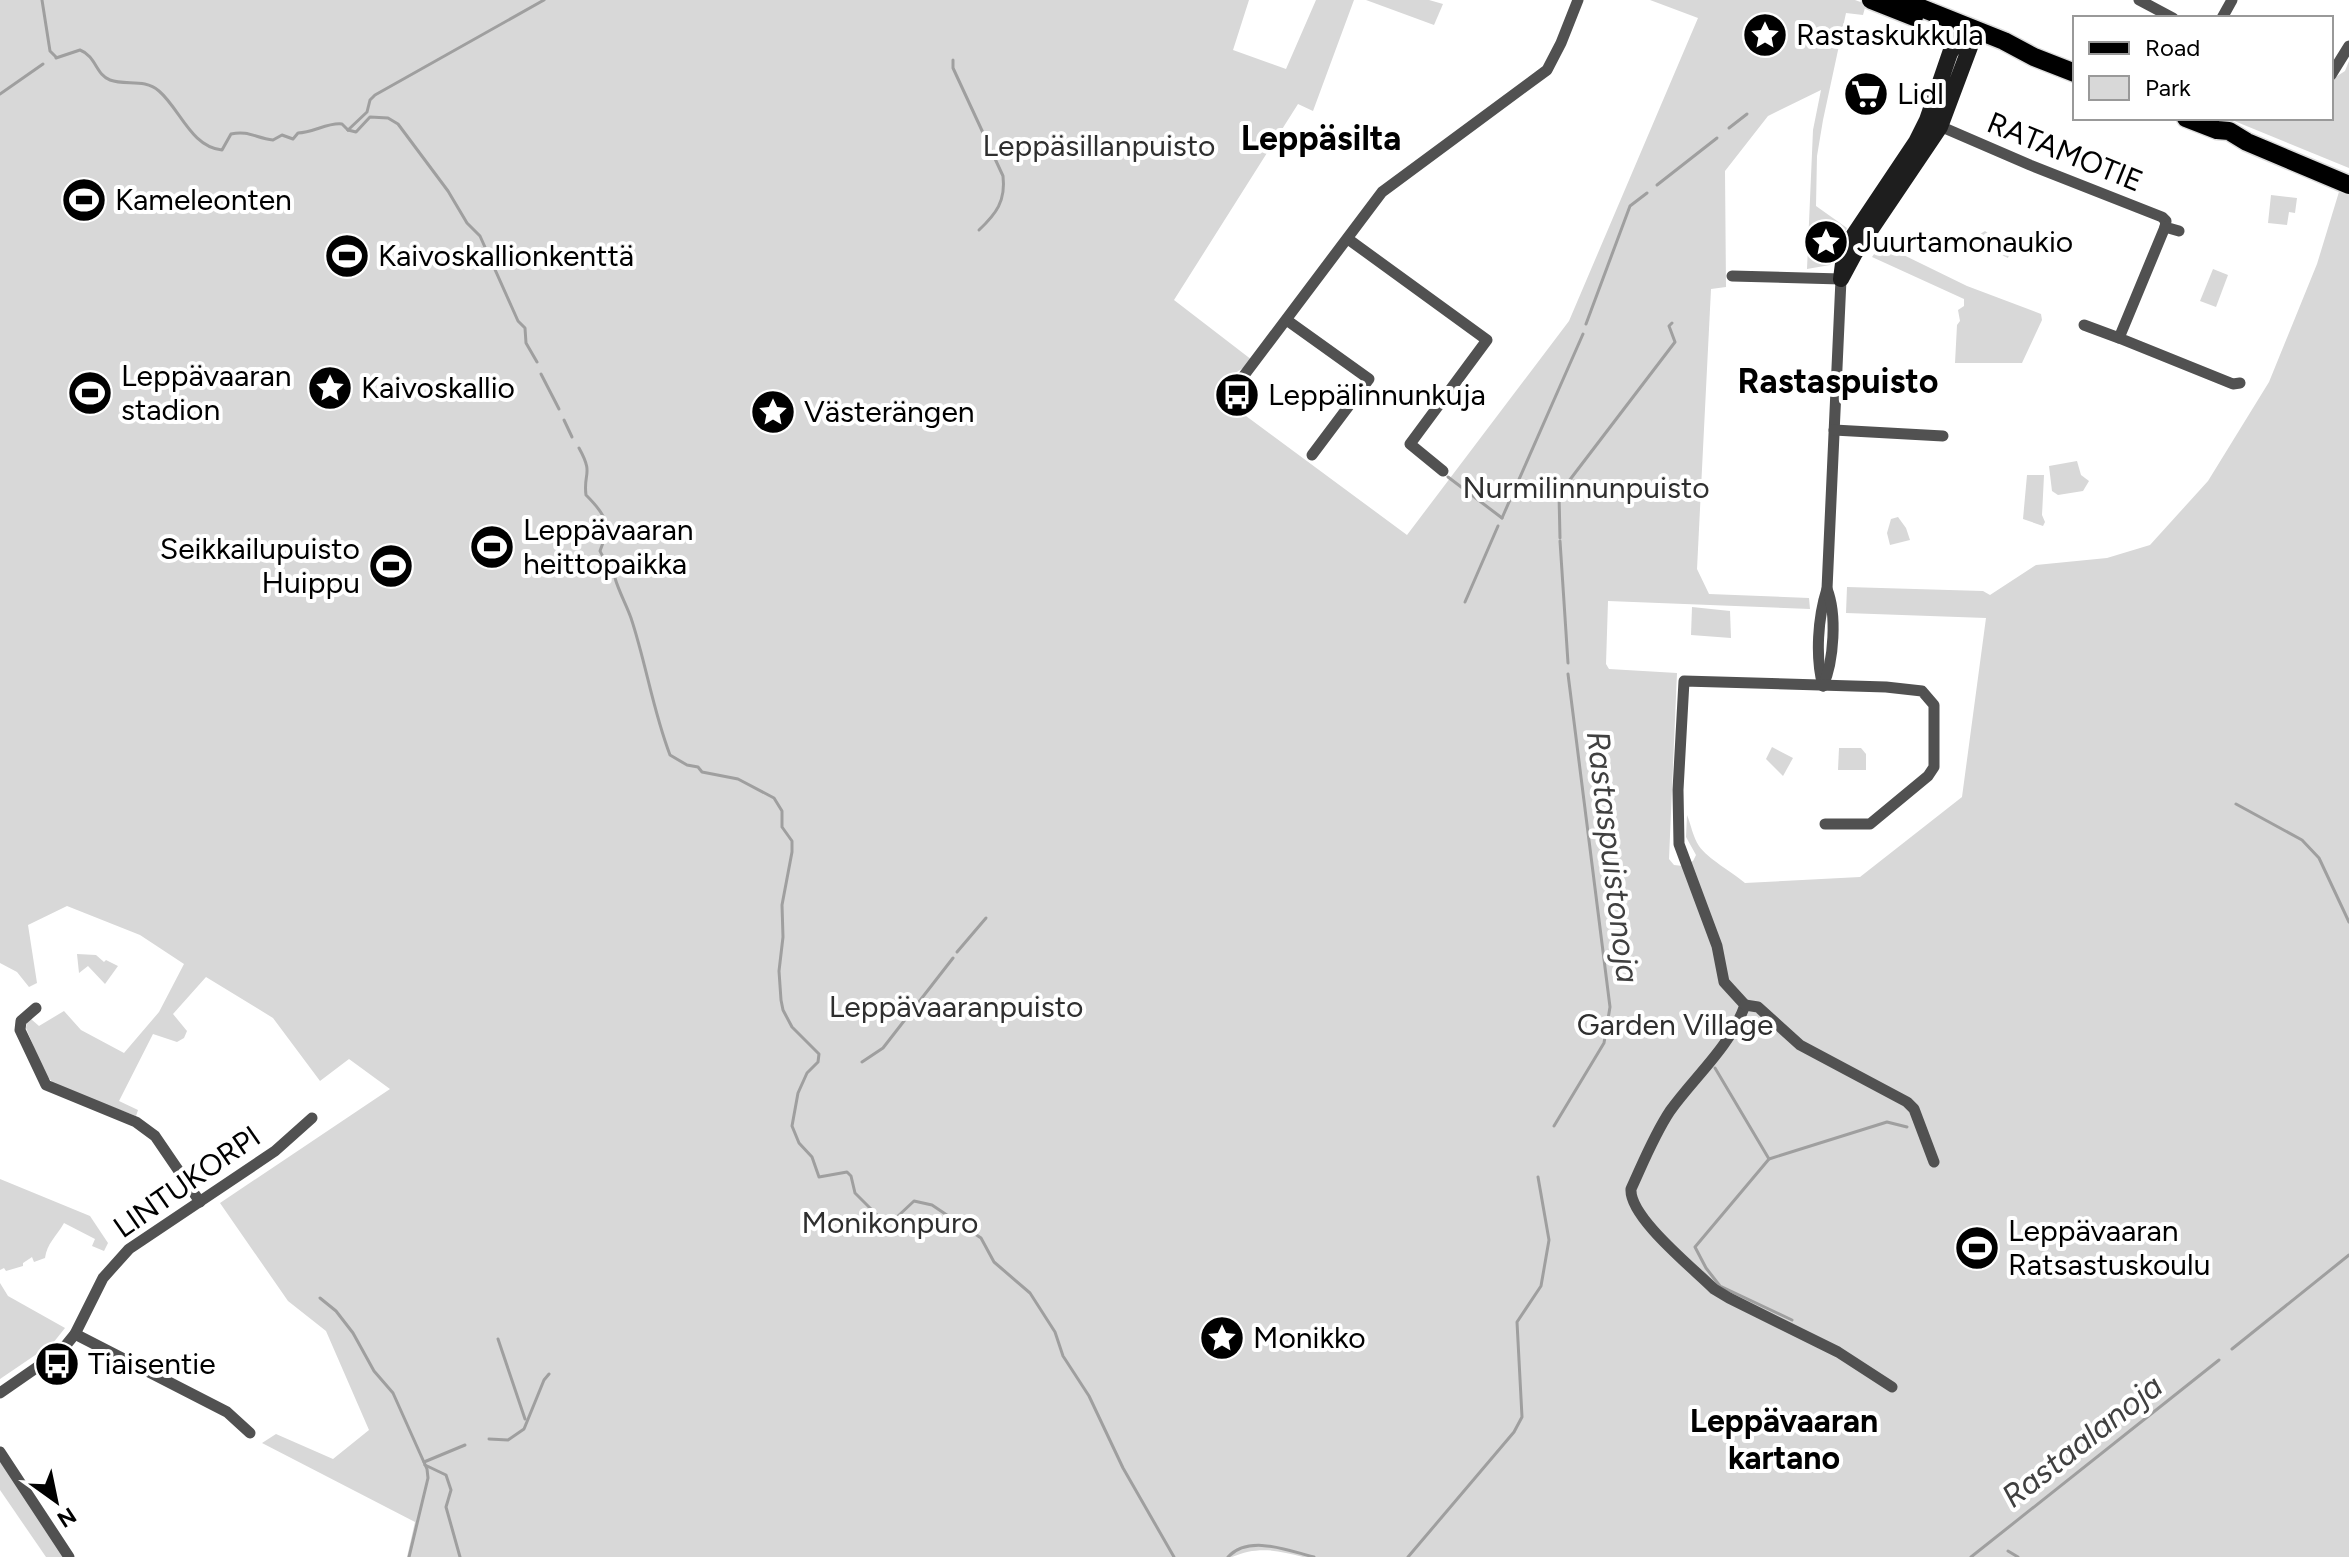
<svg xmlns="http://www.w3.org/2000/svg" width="2349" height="1557" font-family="Figtree,sans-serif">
<rect width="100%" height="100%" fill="#fff"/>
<g fill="#d8d8d8">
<path d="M0,0H1249L1233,50L1286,69L1316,0H1354L1313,111L1298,104L1174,300L1252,360C1241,372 1230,374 1218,385L1219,396L1407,535L1569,321L1698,18L1650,0H1855L1866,4L1863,15L1846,13L1823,120L1817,156L1816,206L1847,228L1830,265L1807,269L1813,130L1821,90L1768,116L1725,171L1726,287L1711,289L1697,569L1709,594L1809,598L1810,609L1608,601L1606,664L1609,669L1677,673L1669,859L1674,865L1683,866L1693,861L1696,855L1686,837L1687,815C1691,825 1693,837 1699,846C1708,859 1731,871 1745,883L1860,877L1962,797L1986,618L1846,613L1847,587L1983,591L1990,595L2036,565L2107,558L2150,545L2208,481L2269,382L2317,264L2342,182L2349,185V1557H1303C1277,1550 1257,1546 1232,1557H407L415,1522L262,1443L276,1434L333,1459L369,1430L326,1331L288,1301L220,1203L390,1089L349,1059L320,1081L273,1018L206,977L173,1014L187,1031L184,1038L177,1042L153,1034L119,1101L138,1110L136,1116L55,1085L45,1074L26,1028L27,1022L31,1019L39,1026L64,1011L81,1030L124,1053L159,1012L184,964L140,935L67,906L28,925L37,983L29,987L17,972L0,963Z"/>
<polygon points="1366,0 1429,0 1443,4 1434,25"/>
<polygon points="2349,61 2349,168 2227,118 2331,118 2331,80 2345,71"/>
<polygon points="2271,195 2297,198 2295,213 2289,212 2287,225 2268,223"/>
<polygon points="1985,231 2006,247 2009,255 2008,258 1974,242 1977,236"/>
<polygon points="1881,244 1967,286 2041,314 2042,320 2022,363 1955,363 1957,325 1960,321 1958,310 1964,306 1964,299 1872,257"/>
<polygon points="2213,269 2228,275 2216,307 2200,301"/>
<polygon points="2077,461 2081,475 2089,481 2083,491 2058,495 2052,491 2049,466"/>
<polygon points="2027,475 2044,475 2042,515 2045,522 2043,526 2023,519"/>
<polygon points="1898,517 1906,528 1910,540 1890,545 1887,533 1891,519"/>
<polygon points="1692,607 1730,611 1731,638 1691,635"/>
<polygon points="1772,747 1793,758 1783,776 1766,759"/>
<polygon points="1839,748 1861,748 1866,754 1866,770 1838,770"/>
<polygon points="77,954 96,955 104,962 106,960 118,966 105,984 88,966 79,973"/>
<path d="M0,1179L90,1216L108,1243L104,1251L92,1246L95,1239L64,1223C56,1237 47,1243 45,1258L34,1262L32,1257L23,1263V1266L6,1271L4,1268L0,1270Z"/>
<polygon points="0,1283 8,1296 65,1328 53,1343 0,1379"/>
<polygon points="0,1456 63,1557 46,1557 0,1490"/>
</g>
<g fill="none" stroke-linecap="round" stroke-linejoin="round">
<g stroke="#9f9f9f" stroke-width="3">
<polyline points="42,0 50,51 56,57"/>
<path d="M56,58L80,50C96,56 96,75 110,80C126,86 144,78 159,91C180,109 191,147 222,150L231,134C248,130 256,138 273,140L282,135L293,139L298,133C313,133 328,122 342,124L348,130"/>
<path d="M953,60V68L1003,176C1006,201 996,214 979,230"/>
<polyline points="0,94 43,64"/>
<polyline points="1729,128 1747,114"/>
<polyline points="348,130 356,132 370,117 388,118 398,124 448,191 467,223 480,236 518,321 525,328 526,343 537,362"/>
<polyline points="348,130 367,112 370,100 375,95 544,0"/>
<polyline points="1657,185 1717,138"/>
<polyline points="1586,324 1630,206 1647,193"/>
<polyline points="541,374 559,409"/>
<polyline points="564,420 572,437"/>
<path d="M579,448C594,475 583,472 586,495C606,515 611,523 600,551C604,560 613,569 615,578C619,592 626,604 631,618C646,663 653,711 670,755L687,765L698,767L702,772L738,779L774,798L782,811V827L792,841V852L782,905L783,937L779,971L781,1000L783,1010L792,1027L819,1054L818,1062L807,1073L798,1093L792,1126L799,1143L812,1157L819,1177L847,1172L851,1176L855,1193L881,1219L897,1217L914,1201L932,1205L981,1238L994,1262L1030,1293L1055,1332L1063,1356L1089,1396L1123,1468L1174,1557"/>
<polyline points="1448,477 1502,518"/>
<polyline points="1502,518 1583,334"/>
<polyline points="1560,538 1559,494 1675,342 1669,326 1672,323"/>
<polyline points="1560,541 1568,663"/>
<polyline points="1465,602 1498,526"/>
<polyline points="2236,804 2302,840 2319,858 2349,922"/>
<polyline points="957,952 986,918"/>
<polyline points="862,1062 883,1048 953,958"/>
<polyline points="1715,1068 1769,1159"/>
<polyline points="1554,1126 1604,1043 1610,1007 1568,674"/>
<polyline points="320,1298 336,1311 353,1333 374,1371 393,1393 427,1469 428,1478 409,1557"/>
<polyline points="1792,1320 1720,1286 1706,1268 1695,1247 1769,1159 1887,1122 1907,1127"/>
<polyline points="498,1339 525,1419"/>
<polyline points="2232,1349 2349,1255"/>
<polyline points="489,1439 508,1440 524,1429 544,1380 549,1374"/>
<polyline points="424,1462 465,1445"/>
<polyline points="425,1465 446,1475 451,1490 446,1507 460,1557"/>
<polyline points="2008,1551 2018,1557"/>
<path d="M1228,1557C1249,1534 1289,1551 1314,1557"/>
<polyline points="1408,1557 1514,1432 1522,1417 1517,1322 1541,1286 1549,1240 1538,1177"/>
<polyline points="1971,1557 2219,1360"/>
</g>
<g stroke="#dbdbdb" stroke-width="21">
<g id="primary">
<polyline points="1871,0 1914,17"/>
<polyline points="1901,0 2004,41 2034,57 2075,73"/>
<polyline points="2186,118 2217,130 2229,131 2247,142 2349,185"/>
</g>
</g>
<g stroke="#515151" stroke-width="11">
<polyline points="2139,0 2173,18"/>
<polyline points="2222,18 2232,0"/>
<polyline points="2331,75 2349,46"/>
<polyline points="1935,124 2030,165 2162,217 2166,221 2165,227 2179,231"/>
<polyline points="2165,227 2119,338 2233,384 2240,383"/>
<polyline points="1348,239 1487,340 1410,444 1443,471"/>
<path d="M1732,276L1841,279L1827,589C1818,617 1815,657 1823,686"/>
<polyline points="1288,321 1369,379 1312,455"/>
<polyline points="2084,325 2119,338"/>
<polyline points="1236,386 1382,192 1547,70 1561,43 1578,0"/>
<polyline points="1834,430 1943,436"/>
<path d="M1823,686C1834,661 1837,614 1827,589"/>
<path d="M1825,824H1870L1928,776L1934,767V705L1922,691L1886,687L1684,681L1678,790L1679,844L1717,946L1724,982L1745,1005C1730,1047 1696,1075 1670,1111C1654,1135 1643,1163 1631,1189C1629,1217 1693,1268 1714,1289L1729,1298L1838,1352L1892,1387"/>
<polyline points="1745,1005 1758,1007 1800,1045 1907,1102 1914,1109 1934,1162"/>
<polyline points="36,1008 21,1021 20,1030 46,1085 136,1122 155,1136 200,1202"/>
<polyline points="75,1334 227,1412 250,1433"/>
<polyline points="0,1393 62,1350 75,1334 103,1278 129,1249 275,1151 312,1118"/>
<polyline points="0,1452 69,1557"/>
</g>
<polygon stroke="#1e1e1e" stroke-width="16" points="1969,27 1973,39 1940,127 1855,253 1841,279 1845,248 1916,142 1927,120 1950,53 1961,35"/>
<use href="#primary" stroke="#000" stroke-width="18"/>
</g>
<defs>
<g id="sight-disc" transform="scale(2.3)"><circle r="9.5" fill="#000" stroke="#fff"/><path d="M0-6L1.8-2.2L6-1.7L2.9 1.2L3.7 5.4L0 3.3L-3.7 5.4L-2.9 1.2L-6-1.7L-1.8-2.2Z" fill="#fff"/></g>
<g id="supermarket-disc" transform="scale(2.3)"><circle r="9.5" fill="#000" stroke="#fff"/><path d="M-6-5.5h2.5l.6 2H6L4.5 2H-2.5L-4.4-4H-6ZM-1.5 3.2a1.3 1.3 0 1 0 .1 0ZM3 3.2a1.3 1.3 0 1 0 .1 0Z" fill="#fff"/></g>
<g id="stadium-disc" transform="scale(2.3)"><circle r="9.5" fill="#000" stroke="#fff"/><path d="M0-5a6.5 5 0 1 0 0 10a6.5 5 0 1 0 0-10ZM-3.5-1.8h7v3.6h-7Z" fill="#fff"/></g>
<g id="bus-disc" transform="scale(2.3)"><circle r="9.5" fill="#000" stroke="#fff"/><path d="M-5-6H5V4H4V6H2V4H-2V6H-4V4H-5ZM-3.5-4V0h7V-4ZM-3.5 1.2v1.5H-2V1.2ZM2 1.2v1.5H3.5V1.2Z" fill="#fff"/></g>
</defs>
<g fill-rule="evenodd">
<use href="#sight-disc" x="1765" y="35"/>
<use href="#supermarket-disc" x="1866" y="94"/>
<use href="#stadium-disc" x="84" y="200"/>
<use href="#sight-disc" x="1826" y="242"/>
<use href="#stadium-disc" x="347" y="256"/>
<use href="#sight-disc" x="330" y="388"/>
<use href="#stadium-disc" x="90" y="393"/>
<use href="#bus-disc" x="1237" y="395"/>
<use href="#sight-disc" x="773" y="412"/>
<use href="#stadium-disc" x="492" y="547"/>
<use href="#stadium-disc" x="391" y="566"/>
<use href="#stadium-disc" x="1977" y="1248"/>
<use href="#sight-disc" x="1222" y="1338"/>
<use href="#bus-disc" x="57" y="1364"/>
</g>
<g text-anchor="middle" stroke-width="8" stroke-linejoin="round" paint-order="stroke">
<g font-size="30" fill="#000" stroke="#fff" text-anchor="start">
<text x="1796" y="45">Rastaskukkula</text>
<text x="1897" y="104">Lidl</text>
<text x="115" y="210">Kameleonten</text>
<text x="1857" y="252">Juurtamonaukio</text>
<text x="378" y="266">Kaivoskallionkenttä</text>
<text x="121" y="386">Leppävaaran<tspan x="121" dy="34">stadion</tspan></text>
<text x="361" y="398">Kaivoskallio</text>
<text x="1268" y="405">Leppälinnunkuja</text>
<text x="804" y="422">Västerängen</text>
<text x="523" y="540">Leppävaaran<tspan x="523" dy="34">heittopaikka</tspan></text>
<text x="360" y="559" text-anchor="end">Seikkailupuisto<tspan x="360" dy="34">Huippu</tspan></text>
<text x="2008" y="1241">Leppävaaran<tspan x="2008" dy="34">Ratsastuskoulu</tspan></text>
<text x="1253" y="1348">Monikko</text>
<text x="88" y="1374">Tiaisentie</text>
</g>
<g font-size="30" fill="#2f2f2f" stroke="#fff">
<text x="1099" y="156">Leppäsillanpuisto</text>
<text x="1586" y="498">Nurmilinnunpuisto</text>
<text x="956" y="1017">Leppävaaranpuisto</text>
<text x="1675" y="1035">Garden Village</text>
<text x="890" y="1233">Monikonpuro</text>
</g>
<g font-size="30" fill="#000" stroke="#fff">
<text transform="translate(2065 152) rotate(22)" y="10">RATAMOTIE</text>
<text transform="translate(187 1182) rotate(-35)" y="10">LINTUKORPI</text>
</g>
<g font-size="32" font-style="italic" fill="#404040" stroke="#fff">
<text transform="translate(1613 857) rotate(83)" y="11">Rastaspuistonoja</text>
<text transform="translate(2082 1441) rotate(-38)" y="11">Rastaalanoja</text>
</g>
<g font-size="32" font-weight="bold" fill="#000" stroke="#fff">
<text x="1784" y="1432">Leppävaaran<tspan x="1784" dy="37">kartano</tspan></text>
</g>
<g font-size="34" font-weight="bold" fill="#000" stroke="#fff">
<text x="1321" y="150">Leppäsilta</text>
<text x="1838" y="393">Rastaspuisto</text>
</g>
</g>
<rect x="2073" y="16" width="260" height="104" fill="#ffffff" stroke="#999999" stroke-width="2"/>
<rect x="2089" y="42" width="40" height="12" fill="#000000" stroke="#999999" stroke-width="2"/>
<text x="2145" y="56" font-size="24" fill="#000000">Road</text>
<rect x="2089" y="76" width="40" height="24" fill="#d8d8d8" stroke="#999999" stroke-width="2"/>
<text x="2145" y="96" font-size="24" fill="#000000">Park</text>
<g transform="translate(56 1501) rotate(147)" stroke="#ffffff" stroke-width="6" paint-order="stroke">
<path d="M0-6L14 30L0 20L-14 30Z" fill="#000000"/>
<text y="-12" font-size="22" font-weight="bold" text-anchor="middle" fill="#000000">N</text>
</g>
</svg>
